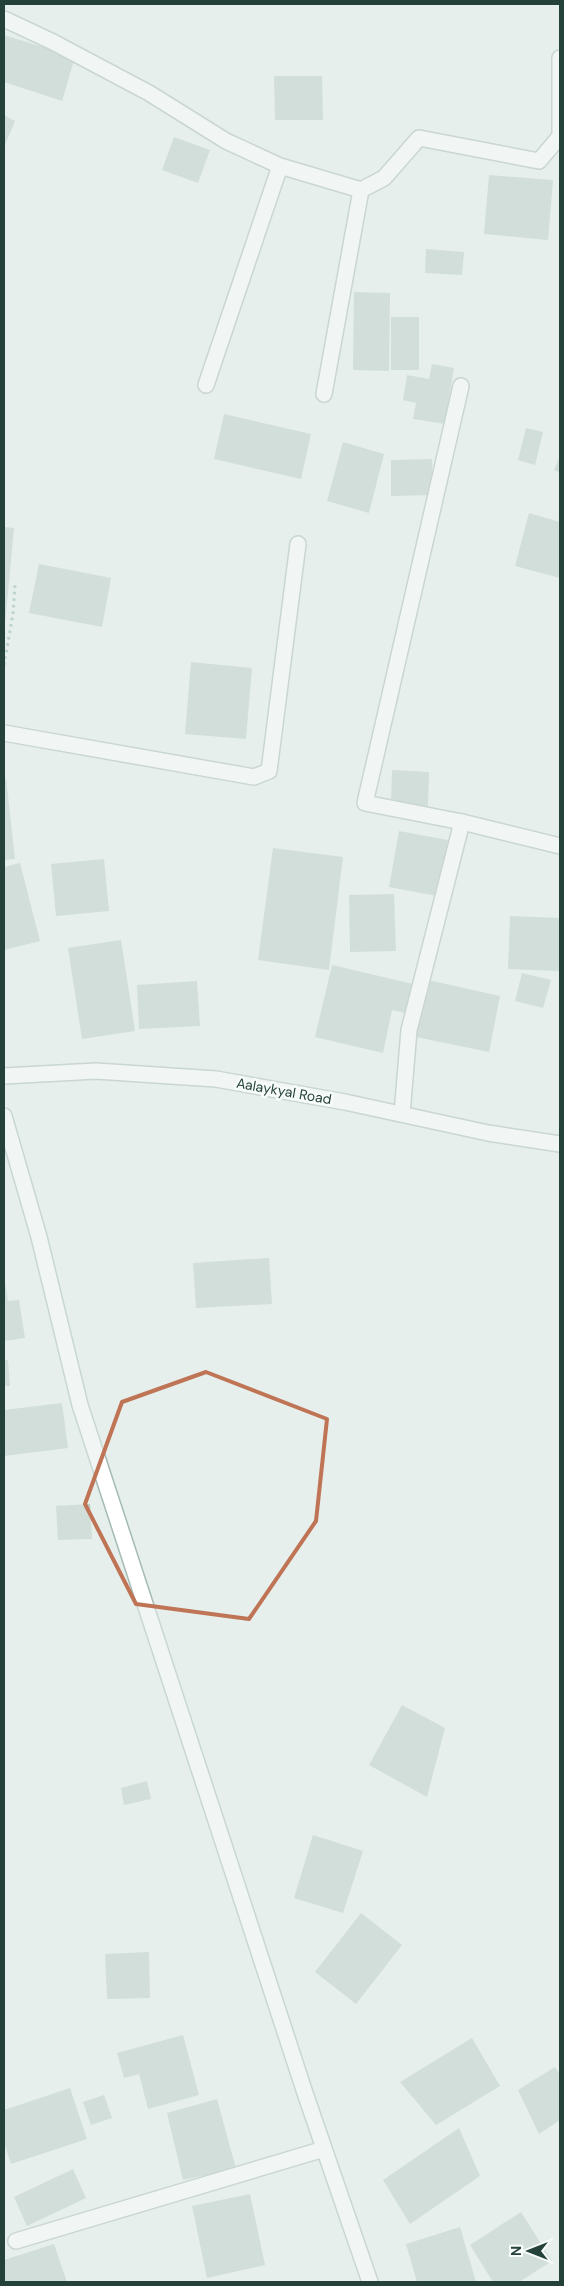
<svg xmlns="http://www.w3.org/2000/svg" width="564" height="2286" font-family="'DM Sans',sans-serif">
<rect width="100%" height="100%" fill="#e6efeb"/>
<g fill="#bbcac4">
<polygon points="4,35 75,57 62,101 4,82"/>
<polygon points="274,76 322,76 323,120 275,120"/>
<polygon points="4,115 15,121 4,147"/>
<polygon points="174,137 210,150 198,183 162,170"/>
<polygon points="489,175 553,180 548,240 484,234"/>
<polygon points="426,249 464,252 462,275 425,273"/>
<polygon points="354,292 390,293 389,371 353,370"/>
<rect x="391" y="317" width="28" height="53"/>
<polygon points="432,364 454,368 445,424 413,419 416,403 403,400 407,375 429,379"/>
<polygon points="224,414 311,434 301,479 214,459"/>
<polygon points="526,428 543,432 535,465 518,460"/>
<polygon points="343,442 384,454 369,513 327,501"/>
<polygon points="560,456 560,473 554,470"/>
<polygon points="432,459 433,495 391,496 391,460"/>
<polygon points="529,513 560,522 560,578 515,566"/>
<polygon points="4,527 14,528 5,624 4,624"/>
<polygon points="39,564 111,578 102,627 29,613"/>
<polygon points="191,662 252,668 246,739 185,734"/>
<polygon points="392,770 429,772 428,806 391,805"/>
<polygon points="6,778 15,859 4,860 4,779"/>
<polygon points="399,831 448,840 437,896 389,887"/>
<polygon points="273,848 343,857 329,970 258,960"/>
<polygon points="104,859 109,911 56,916 51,864"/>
<polygon points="20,863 40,941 4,950 4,867"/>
<polygon points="394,894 396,951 350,952 349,895"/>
<polygon points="510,916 560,918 560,971 508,969"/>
<polygon points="121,940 135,1031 82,1039 68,948"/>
<polygon points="332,965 413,984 406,1013 392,1010 383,1053 315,1037"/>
<polygon points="522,973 551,980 543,1008 515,1001"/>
<polygon points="428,980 500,996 489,1052 416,1037"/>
<polygon points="197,981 200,1026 139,1029 137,985"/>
<polygon points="269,1258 272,1304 196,1308 193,1263"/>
<polygon points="4,1276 8,1301 19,1300 25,1338 4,1341"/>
<polygon points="4,1360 8,1360 10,1386 4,1386"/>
<polygon points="62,1403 68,1448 4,1456 4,1410"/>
<polygon points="90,1504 92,1539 58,1540 56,1506"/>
<polygon points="402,1705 445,1728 427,1797 369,1765"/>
<polygon points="147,1781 151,1799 124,1805 121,1788"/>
<polygon points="313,1835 363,1851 343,1913 294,1898"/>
<polygon points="361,1913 402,1945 356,2004 315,1972"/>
<polygon points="149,1952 150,1998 107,1999 105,1954"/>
<polygon points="183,2035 199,2095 148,2109 139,2074 124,2078 117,2053"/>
<polygon points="472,2038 500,2086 436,2125 400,2082"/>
<polygon points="555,2067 560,2075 560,2120 539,2134 518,2090"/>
<polygon points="70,2088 87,2139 11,2164 4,2142 4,2110"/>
<polygon points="104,2095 112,2118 91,2125 83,2102"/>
<polygon points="217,2099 236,2169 183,2180 167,2113"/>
<polygon points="459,2128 480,2176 410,2224 383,2180"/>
<polygon points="73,2169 86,2198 27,2226 14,2197"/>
<polygon points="250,2194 265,2265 207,2278 192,2206"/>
<polygon points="521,2212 552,2261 519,2282 493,2282 470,2245"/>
<polygon points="460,2227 476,2282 417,2282 406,2244"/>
<polygon points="54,2244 67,2282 4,2282 4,2260"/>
</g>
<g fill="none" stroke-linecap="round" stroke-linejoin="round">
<g stroke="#a8b8b2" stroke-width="18">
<g id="minor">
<polyline points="4,19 53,42 149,93 226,141 280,166 361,190 384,178 419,138 539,161 560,136 560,58"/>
<polyline points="206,385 280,166"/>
<polyline points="461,386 365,803 462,822 560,846"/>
<polyline points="324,394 361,190"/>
<polyline points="4,733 254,777 269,771 298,544"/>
<polyline points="4,1076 96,1071 216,1079 345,1102 488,1133 560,1144"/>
<polyline points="402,1114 409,1030 462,822"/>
<polyline points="16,2241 324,2149"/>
</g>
</g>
<g stroke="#a4bbb3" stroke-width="18">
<polyline id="secondary" points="4,1116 39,1237 80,1405 305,2093 370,2282"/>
</g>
<polyline stroke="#86b3a5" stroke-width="3" stroke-dasharray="2.5 4" stroke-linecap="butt" points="4,665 13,614 15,585"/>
<use href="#minor" stroke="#fff" stroke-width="15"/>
<use href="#secondary" stroke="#fff" stroke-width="15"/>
</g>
<path d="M0 0H564V2286H0ZM206,1372L327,1419L316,1521L249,1619L136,1604L85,1504L122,1402Z" fill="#e6efeb" fill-opacity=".55" fill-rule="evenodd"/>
<path fill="none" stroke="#c07456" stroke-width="4" stroke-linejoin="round" d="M206,1372L327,1419L316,1521L249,1619L136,1604L85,1504L122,1402Z"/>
<g text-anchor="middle" stroke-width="5" stroke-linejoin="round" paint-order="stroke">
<g font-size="14" fill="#24423a" stroke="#f7fbf9">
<text transform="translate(284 1091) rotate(10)" y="5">Aalaykyal Road</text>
</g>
</g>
<rect width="564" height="2286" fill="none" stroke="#24423a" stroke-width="10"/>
<g transform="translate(529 2251) rotate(270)" stroke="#f7fbf9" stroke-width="4" paint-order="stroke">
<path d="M0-4L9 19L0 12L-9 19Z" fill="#24423a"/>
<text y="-8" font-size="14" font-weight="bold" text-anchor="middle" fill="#24423a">N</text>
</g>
</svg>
